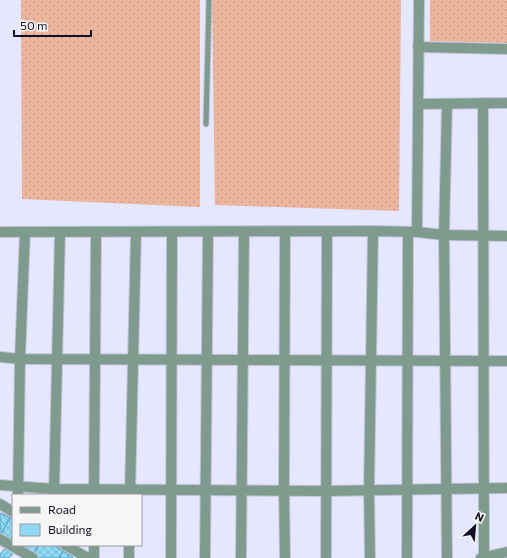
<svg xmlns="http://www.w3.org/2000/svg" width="507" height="558" font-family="Commissioner,sans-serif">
<defs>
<pattern id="grass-dots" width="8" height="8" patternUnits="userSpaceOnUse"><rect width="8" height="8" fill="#ebb59e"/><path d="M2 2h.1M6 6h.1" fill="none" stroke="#c89b88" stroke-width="1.8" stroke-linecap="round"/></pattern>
<pattern id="building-cross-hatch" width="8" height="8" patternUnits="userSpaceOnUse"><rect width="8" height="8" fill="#8ed9f6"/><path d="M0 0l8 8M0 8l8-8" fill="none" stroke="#79b9d3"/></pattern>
<filter id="shadow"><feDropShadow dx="3.5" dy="-3.5" stdDeviation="1" flood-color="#0004"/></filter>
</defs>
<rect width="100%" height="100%" fill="#e5e6ff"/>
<g fill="url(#grass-dots)">
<polygon points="21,0 200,0 200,207 22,199"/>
<polygon points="212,0 401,0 399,211 215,205"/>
<polygon points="430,0 507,0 507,43 430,41"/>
</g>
<g fill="url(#building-cross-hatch)" stroke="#549fba" filter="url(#shadow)">
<polygon points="1,513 10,518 0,536 0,515"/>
<polygon points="10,518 13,520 13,534 10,542 0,536"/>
<polygon points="26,545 39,545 33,556 24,550"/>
<polygon points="39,545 53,545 63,551 59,558 37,558 33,556"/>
<polygon points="7,547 14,551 9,558 0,558 0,554"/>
<polygon points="63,551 73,557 72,558 59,558"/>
</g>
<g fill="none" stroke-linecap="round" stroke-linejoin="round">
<g stroke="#c3c4dc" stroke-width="7">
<polyline id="service" points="206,124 209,0"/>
</g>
<g stroke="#c3c4dc" stroke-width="12">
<g id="minor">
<polyline points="418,47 507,49"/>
<polyline points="483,103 484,557"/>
<polyline points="418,104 507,103"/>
<polyline points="0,232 373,231 417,232 444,235 507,236"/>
<polyline points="417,232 419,0"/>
<polyline points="0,357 20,359 507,361"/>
<polyline points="0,485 54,489 326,491 507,488"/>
<polyline points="94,494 96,232"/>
<polyline points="130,494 136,232"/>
<polyline points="18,495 20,359 25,232"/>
<polyline points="54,495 60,232"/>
<polyline points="0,504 13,512"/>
<polyline points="0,539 33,558"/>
<polyline points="65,545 88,558"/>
<polyline points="94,558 94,545"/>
<polyline points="129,558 129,545"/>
<polyline points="171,558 172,232"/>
<polyline points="205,558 208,232"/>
<polyline points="241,558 244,232"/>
<polyline points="285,558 284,490 285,232"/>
<polyline points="326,558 327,232"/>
<polyline points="370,558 369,490 373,231"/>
<polyline points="407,558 408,232"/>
<polyline points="447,558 444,235 447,104"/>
<polyline points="481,558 507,552"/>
</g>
</g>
<use href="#service" stroke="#7f9b8d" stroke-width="5"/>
<use href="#minor" stroke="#7f9b8d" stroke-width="10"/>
</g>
<rect x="12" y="494" width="130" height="52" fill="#f6f6f6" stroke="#9a9aa2"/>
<rect x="20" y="507" width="20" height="6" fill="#7f9b8d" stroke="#9a9aa2"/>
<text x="48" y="514" font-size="12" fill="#111025">Road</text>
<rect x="20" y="524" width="20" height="12" fill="#8ed9f6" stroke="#9a9aa2"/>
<text x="48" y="534" font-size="12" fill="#111025">Building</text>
<g transform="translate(475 526) rotate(26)" stroke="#f6f6f6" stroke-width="3" paint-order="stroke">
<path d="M0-3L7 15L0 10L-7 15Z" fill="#111025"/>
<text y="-6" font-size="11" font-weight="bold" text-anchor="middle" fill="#111025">N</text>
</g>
<path d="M14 30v6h77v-6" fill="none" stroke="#111025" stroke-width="2"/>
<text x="20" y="30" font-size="12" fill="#111025" stroke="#f6f6f6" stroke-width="3" paint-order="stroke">50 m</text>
</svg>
